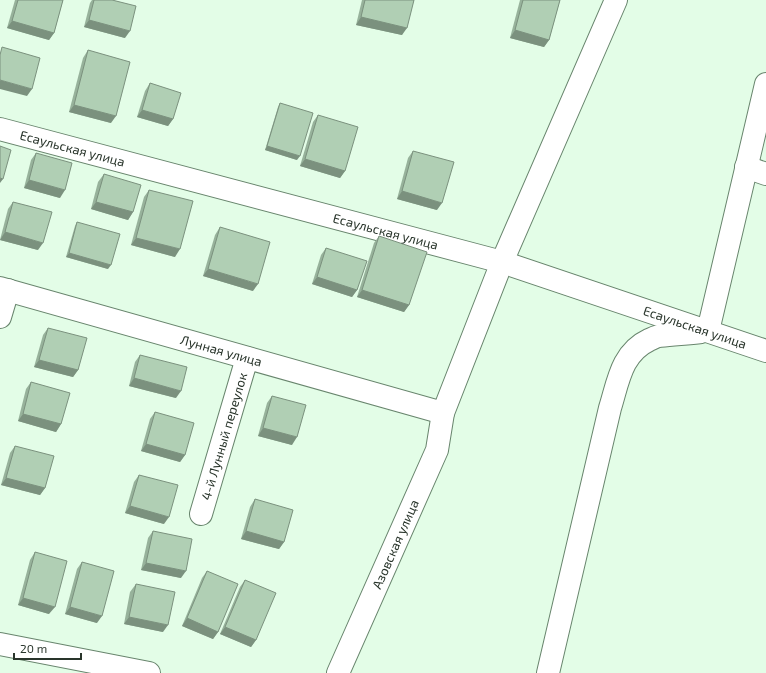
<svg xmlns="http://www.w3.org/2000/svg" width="766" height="673" font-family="'Exo 2',sans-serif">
<rect width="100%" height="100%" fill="#e3fde7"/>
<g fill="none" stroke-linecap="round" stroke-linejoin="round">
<g stroke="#68856d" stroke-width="24">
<g id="minor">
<path id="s1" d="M0,129L502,262L766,351"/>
<polyline points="746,167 766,174"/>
<path id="s2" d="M0,288L443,413"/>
<polyline points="0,317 8,290"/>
<polyline points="708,331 766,84"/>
<path id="s3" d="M201,514L247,358"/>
<polyline points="0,644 149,673"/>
<path id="s4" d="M338,673L437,450L443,413L502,262L616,0"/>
<path d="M548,673L610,408C618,383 621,353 649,340C652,339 656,336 660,336C673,334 687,334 701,332"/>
</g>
</g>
<use href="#minor" stroke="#fff" stroke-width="22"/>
</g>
<g fill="#97b29b">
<polygon points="15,0 63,0 54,33 49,40 7,28"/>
<polygon points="92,0 112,0 125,38 84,27 90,3"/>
<polygon points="362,0 414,0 402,35 356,25"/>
<polygon points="520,0 560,0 549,40 544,47 510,38"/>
<polygon points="88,50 111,123 69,112 83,58"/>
<polygon points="150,83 173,119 168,126 137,117 145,91"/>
<polygon points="280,103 297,160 265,150 278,107"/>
<polygon points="318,115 345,171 340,178 300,166 313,122"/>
<polygon points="413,151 437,210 397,199 408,158"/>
<polygon points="36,153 60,198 24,188 31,160"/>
<polygon points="104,174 133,212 128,220 91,209 98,182"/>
<polygon points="149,190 175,257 131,245 144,197"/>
<polygon points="13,202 38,250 0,240 8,209"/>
<polygon points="77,222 108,269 66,257 75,226"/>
<polygon points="220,227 253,291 203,276 215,235"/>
<polygon points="379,236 409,305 404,312 357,297 374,243"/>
<polygon points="326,248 357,290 352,297 312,284 321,255"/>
<polygon points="48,328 78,370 73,377 34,367 43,335"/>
<polygon points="140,355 176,398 129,386 135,362"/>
<polygon points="31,382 61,424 56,432 18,421 26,389"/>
<polygon points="272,396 292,445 258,436 267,403"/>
<polygon points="155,412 185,455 180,462 141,451 150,419"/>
<polygon points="15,446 45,488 40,495 1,485 10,453"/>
<polygon points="139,475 164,524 125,513 134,482"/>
<polygon points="255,499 284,542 279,549 241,539 250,507"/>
<polygon points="153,531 181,578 141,570 148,538"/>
<polygon points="35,552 49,614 18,605 30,560"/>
<polygon points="82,562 97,623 65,614 77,569"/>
<polygon points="207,571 218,632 213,639 182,626 202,578"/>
<polygon points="245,580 256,640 251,647 220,634 240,587"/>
<polygon points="136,584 163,632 124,624 130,592"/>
</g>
<g fill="#7b917e">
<polygon points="361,17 407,28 402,35 356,25"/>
<polygon points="89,20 130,31 125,38 84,27"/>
<polygon points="12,21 54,33 49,40 7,28"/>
<polygon points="515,30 549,40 544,47 510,38"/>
<polygon points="0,80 32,89 27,96 0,89"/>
<polygon points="74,105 116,116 111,123 69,112"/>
<polygon points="142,110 173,119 168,126 137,117"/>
<polygon points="267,146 300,156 297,160 265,150"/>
<polygon points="305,159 345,171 340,178 300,166"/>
<polygon points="0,178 3,179 0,183"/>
<polygon points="29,180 65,190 60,198 24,188"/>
<polygon points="402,191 442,203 437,210 397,199"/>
<polygon points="96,202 133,212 128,220 91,209"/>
<polygon points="5,232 43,243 38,250 0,240"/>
<polygon points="136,238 180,249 175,257 131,245"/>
<polygon points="69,253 111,265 108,269 66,257"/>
<polygon points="208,269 258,284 253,291 203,276"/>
<polygon points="317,277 357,290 352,297 312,284"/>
<polygon points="362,290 409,305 404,312 357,297"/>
<polygon points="39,360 78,370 73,377 34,367"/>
<polygon points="134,378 181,391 176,398 129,386"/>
<polygon points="23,414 61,424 56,432 18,421"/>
<polygon points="263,428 297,437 292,445 258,436"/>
<polygon points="146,444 185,455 180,462 141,451"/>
<polygon points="6,478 45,488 40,495 1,485"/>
<polygon points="130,506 169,517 164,524 125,513"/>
<polygon points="246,531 284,542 279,549 241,539"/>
<polygon points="146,563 186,571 181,578 141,570"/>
<polygon points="23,598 55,607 49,614 18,605"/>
<polygon points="70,607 102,616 97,623 65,614"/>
<polygon points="129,617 168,625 163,632 124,624"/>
<polygon points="187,618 218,632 213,639 182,626"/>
<polygon points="225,627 256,640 251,647 220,634"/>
</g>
<g fill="#b0cfb4" stroke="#7b917e">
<polygon points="18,0 63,0 54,33 12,21"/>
<polygon points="94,0 112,0 136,6 130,31 89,20"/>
<polygon points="365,0 414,0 407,28 361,17"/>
<polygon points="523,0 560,0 549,40 515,30"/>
<polygon points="2,47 40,58 32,89 0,80 0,55"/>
<polygon points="88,50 130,62 116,116 74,105"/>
<polygon points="150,83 181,93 173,119 142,110"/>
<polygon points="280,103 313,113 300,156 267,146"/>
<polygon points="318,115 358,127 345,171 305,159"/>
<polygon points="0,146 11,150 3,179 0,178"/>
<polygon points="413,151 454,162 442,203 402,191"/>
<polygon points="36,153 72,163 65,190 29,180"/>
<polygon points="104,174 141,185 133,212 96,202"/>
<polygon points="149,190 193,201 180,249 136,238"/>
<polygon points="13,202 52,212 43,243 5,232"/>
<polygon points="77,222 120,234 111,265 69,253"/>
<polygon points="220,227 270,242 258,284 208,269"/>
<polygon points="379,236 427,252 409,305 362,290"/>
<polygon points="326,248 367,261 357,290 317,277"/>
<polygon points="48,328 87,338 78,370 39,360"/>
<polygon points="140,355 187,367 181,391 134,378"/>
<polygon points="31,382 70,393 61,424 23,414"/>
<polygon points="272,396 306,405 297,437 263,428"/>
<polygon points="155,412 194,423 185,455 146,444"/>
<polygon points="15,446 54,456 45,488 6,478"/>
<polygon points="139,475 178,485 169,517 130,506"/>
<polygon points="255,499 293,510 284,542 246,531"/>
<polygon points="153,531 192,539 186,571 146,563"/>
<polygon points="35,552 67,561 55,607 23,598"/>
<polygon points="82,562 114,571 102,616 70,607"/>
<polygon points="207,571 238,584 218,632 187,618"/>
<polygon points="245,580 276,593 256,640 225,627"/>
<polygon points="136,584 175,592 168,625 129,617"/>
</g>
<g text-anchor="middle" stroke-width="3" stroke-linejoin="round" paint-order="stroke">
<g font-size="13" fill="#29352b" stroke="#fff">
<text dy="5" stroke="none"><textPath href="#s1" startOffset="75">Есаульская улица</textPath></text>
<text dy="5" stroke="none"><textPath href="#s1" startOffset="399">Есаульская улица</textPath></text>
<text dy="5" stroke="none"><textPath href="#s1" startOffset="723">Есаульская улица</textPath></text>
<text dy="5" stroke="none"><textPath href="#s2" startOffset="230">Лунная улица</textPath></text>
<text dy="5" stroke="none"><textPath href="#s3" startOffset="81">4-й Лунный переулок</textPath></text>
<text dy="5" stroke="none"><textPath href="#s4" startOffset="141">Азовская улица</textPath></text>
</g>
</g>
<path d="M14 653v6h67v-6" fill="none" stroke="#29352b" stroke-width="2"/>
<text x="20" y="653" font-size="12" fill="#29352b" stroke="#ffffff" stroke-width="3" paint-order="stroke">20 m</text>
</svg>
